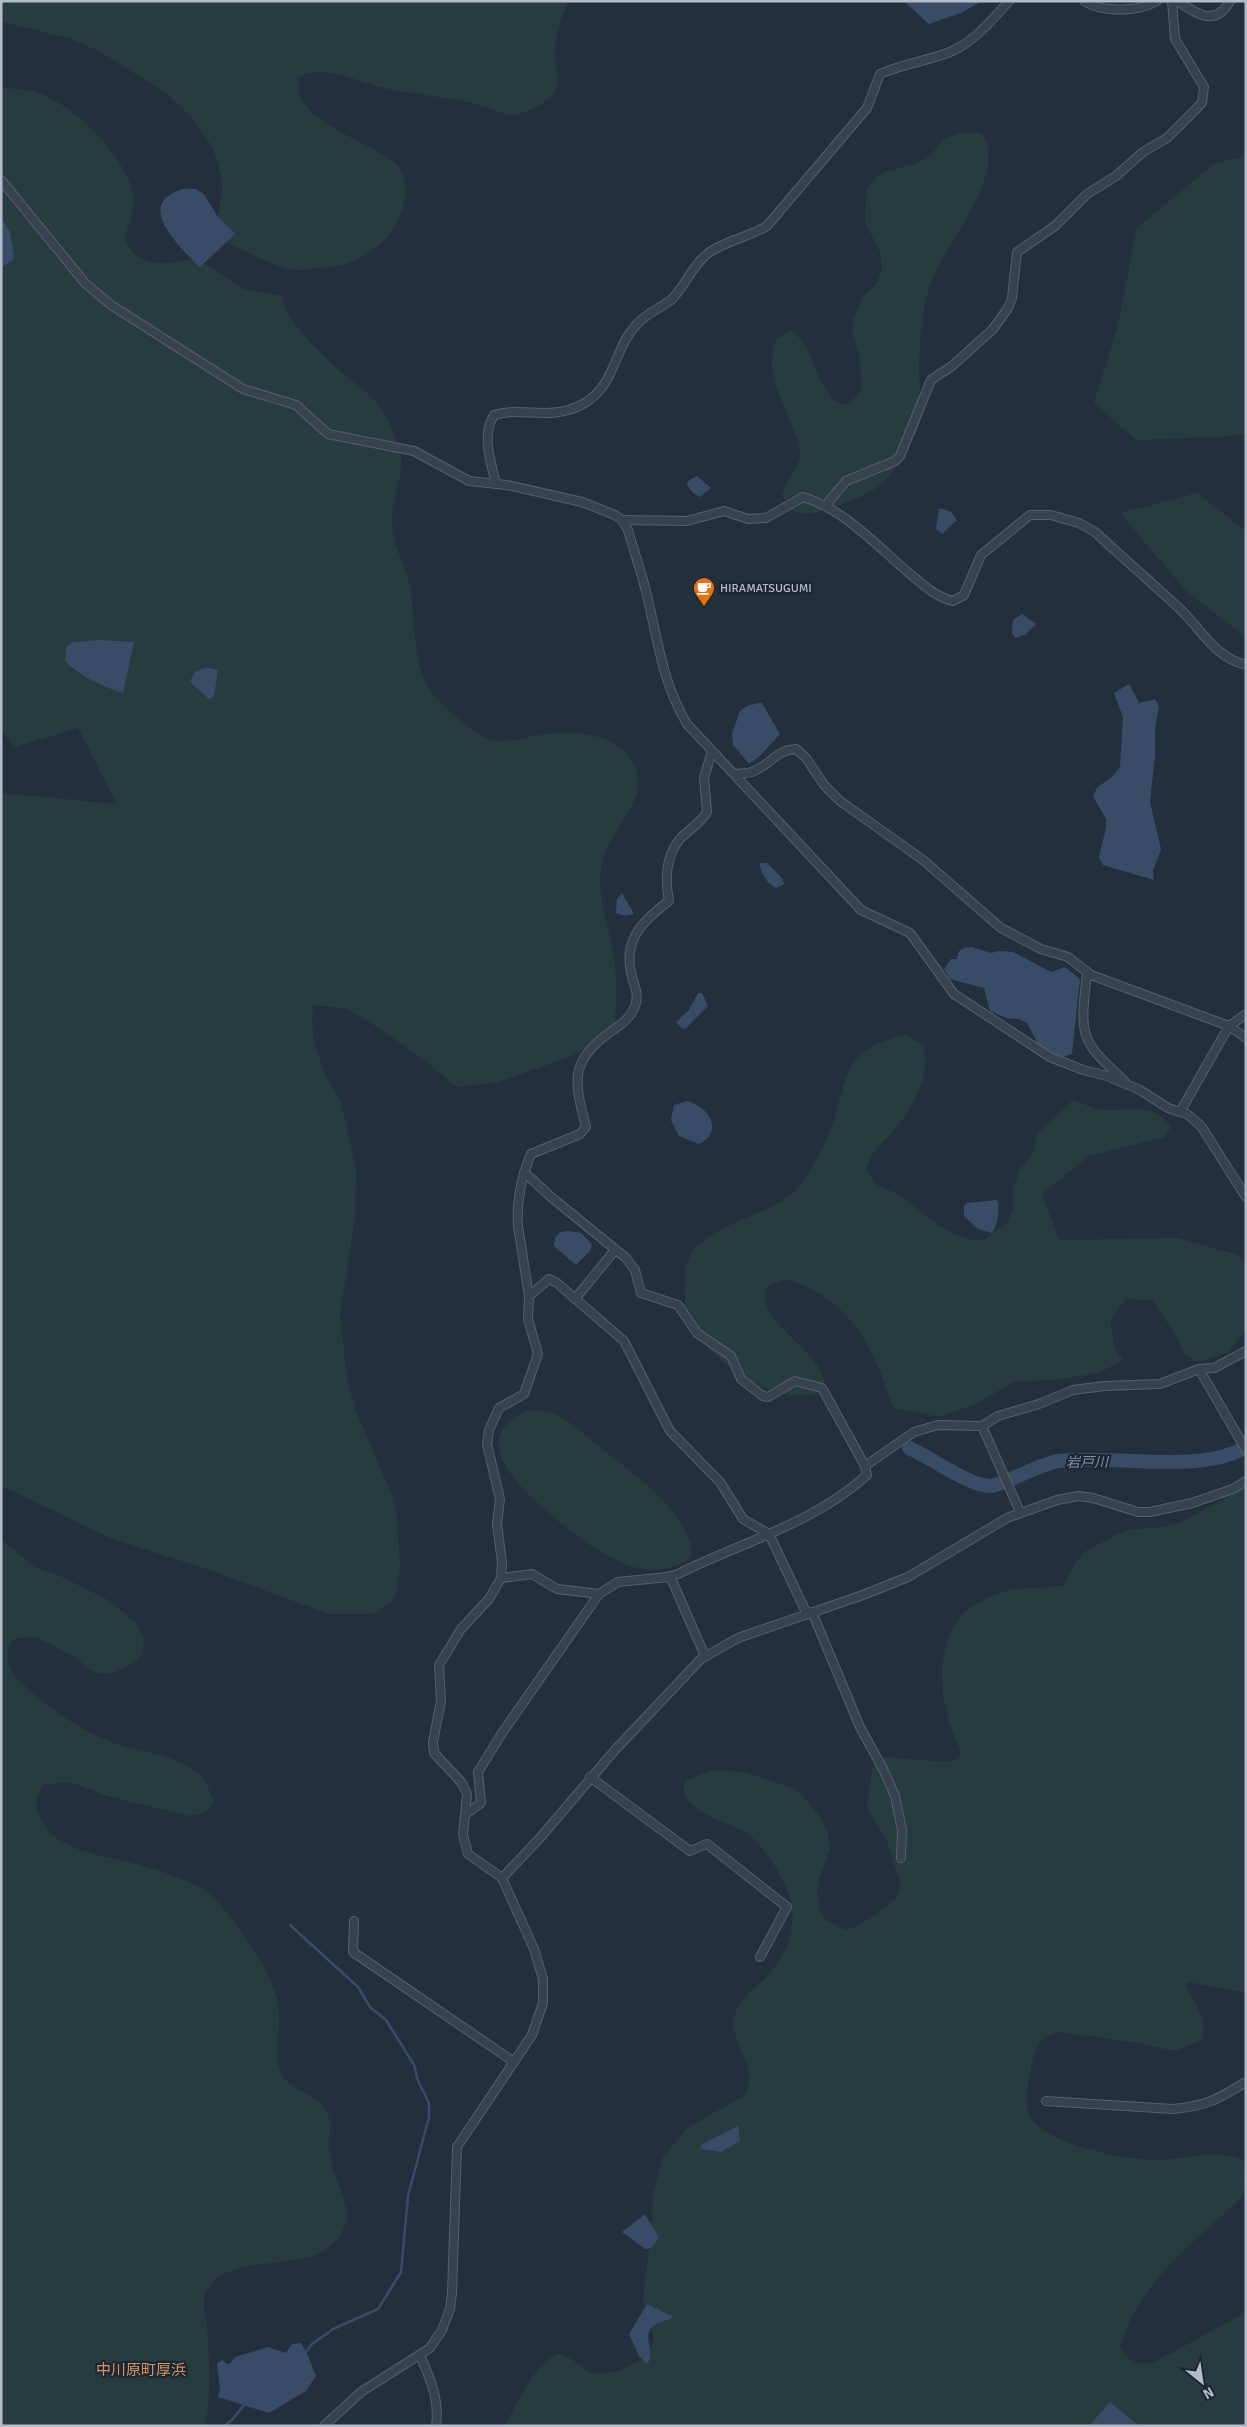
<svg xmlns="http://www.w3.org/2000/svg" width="1247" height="2427" font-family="Signika,'Noto Sans JP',sans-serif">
<rect width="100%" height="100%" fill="#242f3e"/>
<g fill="#263c3f" fill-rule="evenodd">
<path d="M1,1H568C560,20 554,40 555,60C556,71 562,78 556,89C548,103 529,112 515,115C506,116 494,109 486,107C452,97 418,95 384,88C359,83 325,63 299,77C287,120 375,142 398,166C406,176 407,190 404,202C399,230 377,251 351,262C337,268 318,267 303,270C286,274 234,245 215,237L223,183L213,148L191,117L167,94L99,51L71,39L1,21Z"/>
<path d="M1,87C12,89 25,89 35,92C74,103 130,159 134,200C135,212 122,235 127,244C142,270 173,264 196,258L244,289L282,296C284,302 285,308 288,314C295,328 333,365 346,376C356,384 367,392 375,401C386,413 394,433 399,448C407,475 389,501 392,528C393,545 404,562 408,578C418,616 408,671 438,700C450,712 472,732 487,738C503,744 518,739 534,736C564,731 613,730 631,759C655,797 611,826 603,859C594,893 609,925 614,957C617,979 616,1002 615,1024L599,1041L570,1057L498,1082L460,1087L451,1083L427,1062L371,1023L347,1009L313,1005L312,1022L314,1042L324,1072L341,1102L356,1171L355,1219L340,1314L347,1379L355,1409L392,1495L397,1516L400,1566L397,1589L391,1602L374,1614H329L212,1571L110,1538L4,1487L1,1488V793L117,804L78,728L15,747L1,731V268L13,260L3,220H1ZM79,641L133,642L107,688L70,668ZM212,667L218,670L214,697L201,669Z"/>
<path d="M960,133H981C1012,172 938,252 928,291C921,318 919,347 919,374C919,389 923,404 921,419C919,430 912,441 907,450C889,482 876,492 842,504C824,510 806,519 788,509L782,494C786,481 798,469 800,456C801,443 795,434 791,423C780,395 765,370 776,339L792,330C796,335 801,339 805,345C813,359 824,403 845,404C851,405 858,393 862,390L860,358L852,331L854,318L863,296L877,283L882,269L880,252L865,222L866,192L875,179L885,172L914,164L929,157L944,139Z"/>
<polygon points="1246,156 1246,434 1224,437 1136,440 1094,403 1118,325 1137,228 1215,163"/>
<polygon points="1197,493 1246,531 1246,637 1187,592 1120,513"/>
<path d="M906,1035L923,1045C933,1078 909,1114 888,1137C877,1148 870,1154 866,1169L875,1184L902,1196L936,1224L954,1234L973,1240H983L1007,1223L1013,1209L1014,1187L1020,1169L1033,1154L1038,1133L1073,1100C1084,1104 1097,1110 1107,1110C1136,1112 1151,1101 1171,1127L1165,1137L1089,1156L1042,1194L1059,1240L1177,1238L1236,1254L1246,1263V1330L1228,1353L1198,1362L1184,1354L1176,1335L1152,1300L1126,1299L1110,1320L1115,1349L1123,1360L1099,1373L1054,1380L1013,1382L978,1403L940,1417L896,1409C887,1397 886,1385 880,1371C866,1336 843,1304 809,1288C790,1279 786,1276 767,1287C752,1321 827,1352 825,1388C810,1401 777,1395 761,1386C730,1369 695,1345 686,1310C684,1302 685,1291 685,1283C685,1267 687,1254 701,1243C731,1217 774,1216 801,1184C814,1168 829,1136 835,1117C841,1097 844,1073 858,1057C870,1044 890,1039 906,1035Z"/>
<path d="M530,1410C538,1410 545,1410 553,1413C571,1421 587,1437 602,1449C630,1471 697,1518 691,1557C647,1592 592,1548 558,1521C526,1494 459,1437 530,1410Z"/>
<path d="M1246,1487V1993L1188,1982L1186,1985C1194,2007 1210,2017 1201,2040L1178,2050H1168L1140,2043L1058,2032C1038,2037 1035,2049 1031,2068C1028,2082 1023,2104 1030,2117C1046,2144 1127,2161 1157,2160C1186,2160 1217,2147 1244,2161L1246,2188L1239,2200C1192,2244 1138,2283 1120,2347C1129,2362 1137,2366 1155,2362L1246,2312V2426H505C518,2401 532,2368 557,2354C569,2353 578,2366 588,2371C603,2379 627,2368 641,2360C647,2356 651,2347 654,2340L643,2300L652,2223L653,2194L663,2157L689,2127L745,2095C747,2089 750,2082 750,2076C748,2057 728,2033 735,2014C741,2000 749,1993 761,1982C790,1955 803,1917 783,1880C774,1864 762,1845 748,1834C733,1822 671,1811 686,1780L713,1770L743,1772L793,1788L804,1797L821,1818L828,1834L830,1848L817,1886L819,1908L825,1919L845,1930L858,1926L879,1912L896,1898L901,1886L886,1839L867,1807L872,1769L878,1760L884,1757L948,1762L959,1758L961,1753C958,1742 952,1732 949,1721C938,1687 938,1637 966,1611C976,1602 994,1595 1007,1591C1025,1586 1045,1589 1064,1585L1075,1563L1084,1552L1112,1537L1126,1530L1163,1527L1181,1522Z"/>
<path d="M1,1539L35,1567L58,1575L108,1600L135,1622L144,1638L143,1653L137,1661L111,1674L99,1673L90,1670L75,1657L42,1640L31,1637L15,1639L10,1642C3,1669 14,1676 33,1693C59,1714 82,1732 114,1743C143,1753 181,1755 203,1778C208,1785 211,1795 214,1803L206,1812L191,1816L107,1796L73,1783L63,1782L44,1785C35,1798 34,1804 41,1819C55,1852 104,1855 136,1864C154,1869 174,1875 191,1883C211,1891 221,1905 234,1922C254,1950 280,1982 279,2019C279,2035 275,2052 279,2068C285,2092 314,2090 325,2109C336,2127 326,2135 329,2152C332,2173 344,2193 347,2213C347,2222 343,2232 338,2238C333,2243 326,2250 320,2253C290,2269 219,2255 205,2295C202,2305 206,2316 207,2327C209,2351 212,2404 204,2426H1Z"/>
</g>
<g fill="#394c67">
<polygon points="907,1 982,1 961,13 929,24 906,3"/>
<path d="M196,189L204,194L218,217L235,234L200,267L197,265C185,251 141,212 170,195C178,189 186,188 196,189Z"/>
<polygon points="1,220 3,220 10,232 14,257 13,260 1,268"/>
<polygon points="697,476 711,488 700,497 693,493 687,485 688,481"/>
<polygon points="939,508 951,512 957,520 942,534 936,529"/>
<polygon points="1022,614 1036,624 1025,635 1015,638 1012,633 1013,620"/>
<path d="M100,640L134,642L123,693C110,690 71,672 65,660L67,646L74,642Z"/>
<polygon points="207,667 218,670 214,697 209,699 193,685 190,681 195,672"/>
<polygon points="1129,684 1139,703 1155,699 1159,706 1155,728 1155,756 1150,802 1161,849 1153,871 1154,880 1103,865 1099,857 1106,828 1106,819 1093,796 1097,788 1114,775 1120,767 1123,717 1114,693"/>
<polygon points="759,703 762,703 780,734 759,757 749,764 733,745 732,734 740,711 747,706"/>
<path d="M759,863H767L782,878L784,884L776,888C765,882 762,873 759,863Z"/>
<path d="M622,893L634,914C628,916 622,916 616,913L617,899Z"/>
<path d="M972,947L991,953L999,951L1013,952L1051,972L1065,967L1080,979L1072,1054L1059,1058L1039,1046L1027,1023L1019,1019L1006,1018L990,1011L984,988L950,979L944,969L951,959H957C959,949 960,948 972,947Z"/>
<polygon points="698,993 702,993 708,1006 685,1029 681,1028 676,1022 689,1010"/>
<path d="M687,1101C708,1106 725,1131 699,1144L679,1136L671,1120L674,1105Z"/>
<path d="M997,1200C1001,1209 997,1225 992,1233L978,1229L964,1216V1206L967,1203Z"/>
<path d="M568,1231L581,1233L592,1244L590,1251L576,1265L554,1246C554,1236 558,1231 568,1231Z"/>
<polygon points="738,2126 740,2141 721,2152 700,2149 702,2144"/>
<polygon points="645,2214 659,2238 651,2248 645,2249 622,2232"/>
<path d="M647,2304L674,2317C668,2321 659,2321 653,2326C641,2336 657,2354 647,2364L639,2356L629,2334Z"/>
<polygon points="301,2343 307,2353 316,2376 306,2391 269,2413 218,2397 220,2390 217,2364 222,2360 227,2364 231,2363 235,2357 268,2347 286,2353 292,2344"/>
<polygon points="1110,2402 1134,2422 1143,2426 1089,2426"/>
</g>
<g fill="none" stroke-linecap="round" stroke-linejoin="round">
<g stroke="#394c67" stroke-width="2.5">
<polyline points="290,1925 358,1987 370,2007 386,2020 414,2065 418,2081 429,2103 429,2117 408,2196 401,2272 378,2309 333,2329 312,2344 305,2353"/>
<polyline points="224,2426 232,2420 244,2405"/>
</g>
<path stroke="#394c67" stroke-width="14" d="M909,1448C930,1457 967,1484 988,1486C1002,1487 1037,1464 1059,1461C1115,1454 1198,1475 1246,1447"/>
<g stroke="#565f6c" stroke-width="10">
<g id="minor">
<path d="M1084,1C1103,13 1138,12 1157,1"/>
<path d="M1177,1C1196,13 1215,28 1230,1"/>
<path d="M1,180L85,283L111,305L243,389L296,405L328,434L414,451L469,481L507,485L582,502L615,515L622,520L628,530C635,555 644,579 649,604C659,648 664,685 687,724L861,910L910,933L954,994L1050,1057L1083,1070L1107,1076L1140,1090L1168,1108L1187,1114L1201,1126L1246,1197"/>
<path d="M496,484C491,462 481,436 494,415C524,406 549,422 583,404C616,386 613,349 637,324C646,314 660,308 671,300C685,287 691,267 706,255C721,242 749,237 767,226L867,108L880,74C903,64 927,61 950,52C974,42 992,20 1009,1"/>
<polyline points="826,505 846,481 895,461 900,456 931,380 952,366 993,329 1008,308 1012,298 1017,252 1055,226 1087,194 1116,176 1143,152 1167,138 1202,103 1204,87 1175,39 1172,1"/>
<path d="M622,520L687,521L724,511L748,519L766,518L803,497C844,509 877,546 909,573C922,584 937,598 953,601L964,595L981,555L1030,515H1051L1079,523L1095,532C1123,558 1152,583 1180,609C1203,631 1214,657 1246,665"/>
<path d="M734,774C740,773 749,774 754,771C771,764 776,750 796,749L806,758L824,785L840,801L923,860L1001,928L1041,949L1068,957L1091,975L1229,1026L1246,1038"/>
<path d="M1087,972C1086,991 1080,1016 1086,1035C1091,1053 1113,1069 1125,1082"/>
<polyline points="1180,1112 1229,1026 1246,1014"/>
<polyline points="529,1296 549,1279 557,1283 624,1341 670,1431 720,1482 743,1519 769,1534 807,1614"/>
<polyline points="575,1299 615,1250"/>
<polyline points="1199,1369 1246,1450"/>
<polyline points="982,1426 1020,1512"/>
<polyline points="865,1466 914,1432 938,1425 982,1426 998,1416 1039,1404 1073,1390 1104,1386 1160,1384 1199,1369 1214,1368 1246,1351"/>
<polyline points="670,1576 705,1656"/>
<polyline points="501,1578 532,1574 557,1589 599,1594"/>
<polyline points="812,1612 860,1727 884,1771 895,1796 902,1830 901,1858"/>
<polyline points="590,1777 690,1851 707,1844 787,1907 760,1957"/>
<path d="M466,1814L481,1803L478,1772L502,1733L599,1594L618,1582L668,1577L678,1574C742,1542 813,1524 867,1475L865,1466L822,1388L795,1381L768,1397L763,1396L741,1379L731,1356L697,1333L678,1305L641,1293L635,1270L626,1258L551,1197L524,1172"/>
<polyline points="502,1878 539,1839 615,1750 701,1659 738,1638 863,1595 908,1577 1007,1518 1057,1500 1079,1496 1093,1498 1138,1512 1150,1512 1192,1503 1233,1489 1246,1481"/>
<polyline points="354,1921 353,1952 514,2062"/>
<path d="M1046,2101L1173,2109C1207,2106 1218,2099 1246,2082"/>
<path d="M420,2355C430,2379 440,2399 436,2426"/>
<path d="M324,2426L361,2392L430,2348L442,2330L450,2309L452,2293L457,2147L532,2035L543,2003V1979L534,1949L502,1878L468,1854L463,1835L467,1794L462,1783L434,1753L433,1742L441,1701L439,1665L461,1629L489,1599L501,1578L502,1562L497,1524L500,1499L487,1444L489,1430L499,1408L524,1394L538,1354L528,1319L529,1296L518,1226C516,1203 522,1175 531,1154L580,1134L586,1127C575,1084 568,1062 609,1033C620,1025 630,1019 635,1006C639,996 635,987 632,977C622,941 642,921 669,901C665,880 665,858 679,840C688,830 701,823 707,812L704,778L712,751"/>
</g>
</g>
<use href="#minor" stroke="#38414e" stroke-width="8"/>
</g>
<defs>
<g id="cafe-pin" transform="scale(1.125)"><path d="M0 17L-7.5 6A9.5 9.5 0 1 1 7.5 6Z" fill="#e8710a" stroke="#1d2633"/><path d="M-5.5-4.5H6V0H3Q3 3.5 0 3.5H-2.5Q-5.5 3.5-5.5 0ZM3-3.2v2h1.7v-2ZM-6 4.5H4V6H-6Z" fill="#fff"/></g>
</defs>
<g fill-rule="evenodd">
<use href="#cafe-pin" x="704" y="588"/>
</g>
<g text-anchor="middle" stroke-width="4.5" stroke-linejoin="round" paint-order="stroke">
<g font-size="12" fill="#b4bcc9" stroke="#1d2633" text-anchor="start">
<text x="720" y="592">HIRAMATSUGUMI</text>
</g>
<g font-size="14" font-style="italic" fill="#7c92b1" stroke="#1d2633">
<text x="1087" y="1467">岩戸川</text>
</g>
<g font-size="15" fill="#d59563" stroke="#1d2633">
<text x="141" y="2375">中川原町厚浜</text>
</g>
</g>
<rect width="1247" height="2427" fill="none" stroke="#b4bcc9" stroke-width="5"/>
<g transform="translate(1202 2382) rotate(150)" stroke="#1d2633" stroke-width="4" paint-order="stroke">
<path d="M0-4L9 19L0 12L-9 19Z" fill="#b4bcc9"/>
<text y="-8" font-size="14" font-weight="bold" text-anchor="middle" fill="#b4bcc9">N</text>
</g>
</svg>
